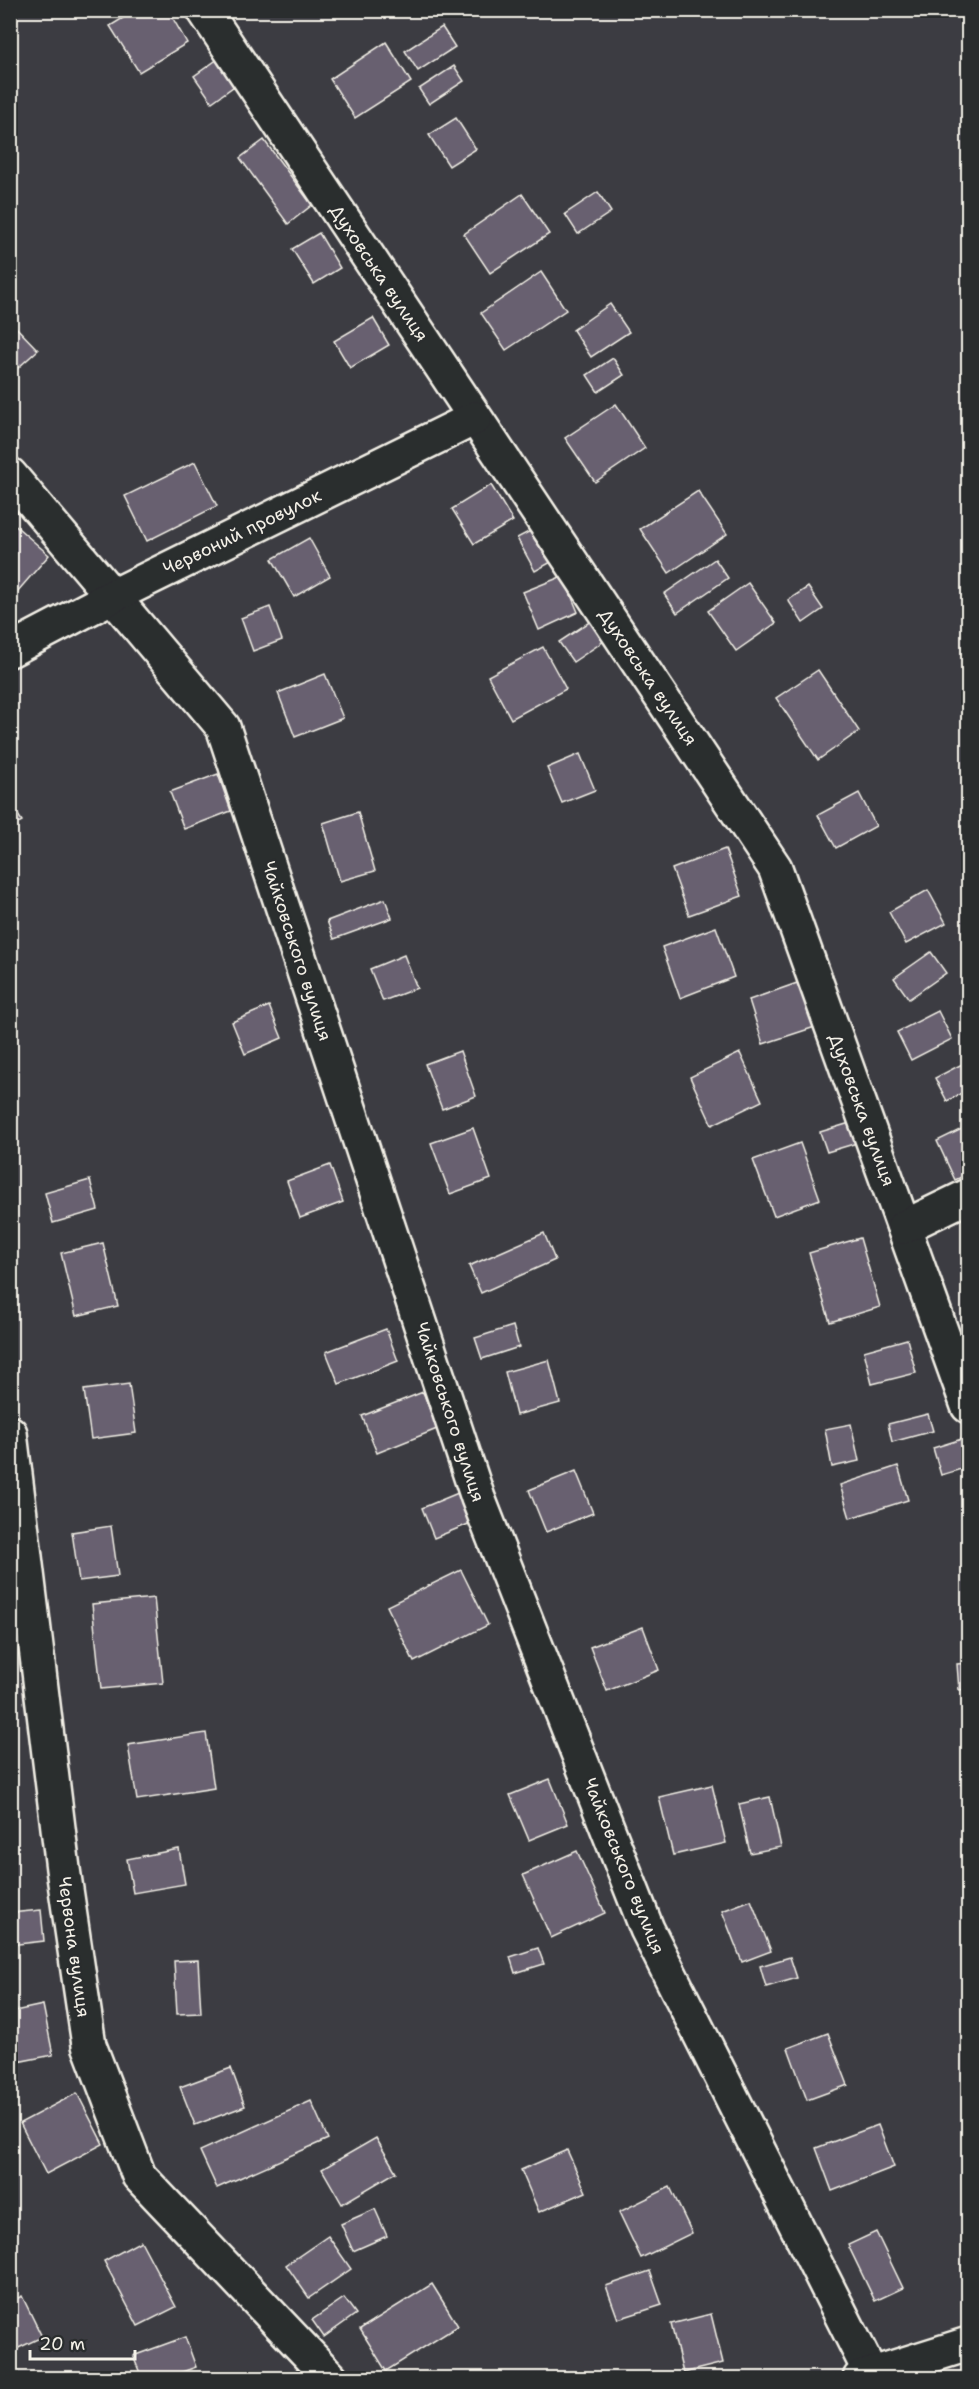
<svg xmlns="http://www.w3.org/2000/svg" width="979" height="2389" font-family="'Shantell Sans',sans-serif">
<rect width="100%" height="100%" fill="#3c3c42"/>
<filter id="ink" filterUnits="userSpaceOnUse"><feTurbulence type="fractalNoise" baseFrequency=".0167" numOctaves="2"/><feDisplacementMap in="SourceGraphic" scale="12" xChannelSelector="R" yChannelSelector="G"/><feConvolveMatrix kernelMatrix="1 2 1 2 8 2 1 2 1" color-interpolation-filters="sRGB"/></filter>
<g filter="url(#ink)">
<g fill="#676070" stroke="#f4f1e8" stroke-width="1.5">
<polygon points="136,10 168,10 187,43 139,72 110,26"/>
<polygon points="442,27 455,47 418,71 405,51"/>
<polygon points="386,42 411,82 355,118 330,79"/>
<polygon points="218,59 237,84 212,102 194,76"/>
<polygon points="454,66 464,81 429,104 419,89"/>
<polygon points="456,118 476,149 449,166 429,135"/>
<polygon points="264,140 312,205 288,224 240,158"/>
<polygon points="598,192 611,212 578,234 565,214"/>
<polygon points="522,194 549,234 490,273 464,234"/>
<polygon points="319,233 340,268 314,284 292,249"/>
<polygon points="541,272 566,310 506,350 481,313"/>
<polygon points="610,304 629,332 591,357 573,330"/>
<polygon points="373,318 389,345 350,368 334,341"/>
<polygon points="10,321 38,350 10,375"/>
<polygon points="613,358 624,375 598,392 587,375"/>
<polygon points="616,404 645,448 595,482 565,438"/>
<polygon points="195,462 217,506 147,541 125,496"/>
<polygon points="491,485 513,521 474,544 452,509"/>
<polygon points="698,491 727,534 669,573 640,529"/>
<polygon points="10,521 49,555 17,592 10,586"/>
<polygon points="538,527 555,560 535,571 517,538"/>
<polygon points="309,538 330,576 294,597 272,559"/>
<polygon points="715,559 728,578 677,613 664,594"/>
<polygon points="563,576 578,612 539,630 523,592"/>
<polygon points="748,583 776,623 736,651 708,611"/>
<polygon points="808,587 823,609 803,623 788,600"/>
<polygon points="270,607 282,640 253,651 241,618"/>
<polygon points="597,617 610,637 573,662 559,642"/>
<polygon points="543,647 566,689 511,719 488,676"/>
<polygon points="818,670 859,731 818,760 776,698"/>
<polygon points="325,674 343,718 295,737 278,693"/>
<polygon points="580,754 595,790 562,803 547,768"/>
<polygon points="218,774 231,811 184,829 170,792"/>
<polygon points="859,793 876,826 836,848 818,815"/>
<polygon points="10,803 22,821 10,828"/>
<polygon points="358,812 375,871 340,881 323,823"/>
<polygon points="725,849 742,896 689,915 672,869"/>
<polygon points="928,890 946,923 906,944 889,912"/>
<polygon points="385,899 392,918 334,939 327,921"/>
<polygon points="716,927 734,977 680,998 662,947"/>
<polygon points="931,952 946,973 909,999 894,978"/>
<polygon points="404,955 417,988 383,1001 370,969"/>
<polygon points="800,982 815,1027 763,1044 749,1000"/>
<polygon points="269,1006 282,1038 245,1054 232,1022"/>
<polygon points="938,1011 952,1039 911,1060 897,1032"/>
<polygon points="460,1051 476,1096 442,1109 425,1064"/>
<polygon points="740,1053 762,1101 712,1125 690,1077"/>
<polygon points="968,1061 968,1090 947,1101 935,1078"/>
<polygon points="850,1123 857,1143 827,1152 820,1132"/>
<polygon points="968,1126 968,1174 955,1180 937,1141"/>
<polygon points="473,1128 491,1179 450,1194 431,1143"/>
<polygon points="800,1143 820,1199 774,1216 753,1160"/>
<polygon points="330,1165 343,1202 300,1218 287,1181"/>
<polygon points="90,1180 98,1210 53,1223 45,1193"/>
<polygon points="544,1233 555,1260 481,1293 469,1266"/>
<polygon points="860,1238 880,1307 830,1322 809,1253"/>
<polygon points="103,1243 118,1306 76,1316 61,1253"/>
<polygon points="513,1326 519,1347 482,1359 475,1338"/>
<polygon points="386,1329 398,1361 339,1384 326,1352"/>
<polygon points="907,1339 916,1373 872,1384 864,1351"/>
<polygon points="549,1360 560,1403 516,1415 505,1372"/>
<polygon points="129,1384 136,1433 91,1439 84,1390"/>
<polygon points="423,1392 437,1429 377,1453 362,1416"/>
<polygon points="928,1414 933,1431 892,1442 888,1424"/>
<polygon points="851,1424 859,1461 832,1467 825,1429"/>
<polygon points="965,1438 968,1449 968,1467 941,1475 933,1448"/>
<polygon points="898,1466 908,1500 850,1518 840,1485"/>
<polygon points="576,1471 593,1513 546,1532 529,1490"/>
<polygon points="458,1493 471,1523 434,1538 422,1508"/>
<polygon points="111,1526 118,1576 79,1581 72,1532"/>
<polygon points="461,1570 488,1625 414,1662 387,1606"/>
<polygon points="154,1598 163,1683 101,1689 92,1604"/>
<polygon points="10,1604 12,1604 19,1654 10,1655"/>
<polygon points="643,1627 659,1670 607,1691 590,1647"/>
<polygon points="968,1663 968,1689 959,1690 957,1664"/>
<polygon points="206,1733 214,1788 137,1800 128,1745"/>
<polygon points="550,1779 568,1824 529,1840 510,1795"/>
<polygon points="712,1785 726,1843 673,1855 659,1797"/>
<polygon points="770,1797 781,1847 750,1853 739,1804"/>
<polygon points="179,1849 185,1884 133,1893 127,1859"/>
<polygon points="577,1851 605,1913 551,1938 523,1875"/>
<polygon points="751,1900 771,1951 742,1962 722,1911"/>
<polygon points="41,1910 44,1941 10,1945 10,1913"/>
<polygon points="538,1948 544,1964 515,1973 510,1957"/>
<polygon points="790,1957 797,1978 766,1987 760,1966"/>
<polygon points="198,1960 201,2013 177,2014 174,1961"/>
<polygon points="43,2005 53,2055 17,2062 10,2029 10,2012"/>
<polygon points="828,2033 848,2085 807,2100 788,2048"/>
<polygon points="231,2068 245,2106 195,2125 180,2087"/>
<polygon points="77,2093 103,2144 46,2174 20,2123"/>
<polygon points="311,2101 328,2139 217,2188 200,2151"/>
<polygon points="878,2125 894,2167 832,2191 816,2148"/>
<polygon points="376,2138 396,2172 342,2204 322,2169"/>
<polygon points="567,2150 586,2192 539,2212 521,2170"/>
<polygon points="670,2187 692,2233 641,2258 619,2212"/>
<polygon points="375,2209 387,2236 353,2251 341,2224"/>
<polygon points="876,2232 903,2288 875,2301 848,2245"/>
<polygon points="328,2236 351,2269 309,2298 286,2265"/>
<polygon points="141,2241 176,2307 138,2326 104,2261"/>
<polygon points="650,2271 662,2305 618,2319 606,2286"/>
<polygon points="432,2284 458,2326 386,2371 360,2329"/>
<polygon points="22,2296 42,2337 10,2352 10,2302"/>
<polygon points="344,2298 356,2314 324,2337 312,2320"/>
<polygon points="711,2314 723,2363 683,2373 671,2324"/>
<polygon points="185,2337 196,2367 166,2378 142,2378 133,2356"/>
</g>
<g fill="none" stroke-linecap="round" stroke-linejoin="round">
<g stroke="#f4f1e8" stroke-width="38">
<g id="minor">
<polyline points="204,10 775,868 968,1406"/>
<polyline points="10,475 223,727 478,1498 647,1929 871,2374"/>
<polyline points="10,650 113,596 475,418"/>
<polyline points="904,1227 968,1196"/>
<polyline points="10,1433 63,1869 89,2045 139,2176 331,2378"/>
<polyline points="860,2378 968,2344"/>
</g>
</g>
<use href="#minor" stroke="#2a2d2e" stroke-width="33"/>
</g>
</g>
<g text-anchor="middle" stroke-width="4.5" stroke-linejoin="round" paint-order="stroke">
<g font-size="18" fill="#f4f1e8" stroke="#2a2d2e">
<text transform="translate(379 273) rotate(56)" y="6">Духовська вулиця</text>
<text transform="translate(242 532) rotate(-26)" y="6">Червоний провулок</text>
<text transform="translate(648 677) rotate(56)" y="6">Духовська вулиця</text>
<text transform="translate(297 951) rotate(72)" y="6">Чайковського вулиця</text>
<text transform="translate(862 1110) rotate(70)" y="6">Духовська вулиця</text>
<text transform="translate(450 1412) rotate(72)" y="6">Чайковського вулиця</text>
<text transform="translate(624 1866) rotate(68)" y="6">Чайковського вулиця</text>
<text transform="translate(74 1947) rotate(82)" y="6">Червона вулиця</text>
</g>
</g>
<rect width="979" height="2389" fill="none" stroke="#2a2d2e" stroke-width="36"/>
<rect x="18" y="18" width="943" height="2353" fill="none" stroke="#f4f1e8" stroke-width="2" filter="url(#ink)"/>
<path d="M30 2350v9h105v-9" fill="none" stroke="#f4f1e8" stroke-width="3"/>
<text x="39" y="2350" font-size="18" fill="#f4f1e8" stroke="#2a2d2e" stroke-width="4.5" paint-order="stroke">20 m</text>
</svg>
